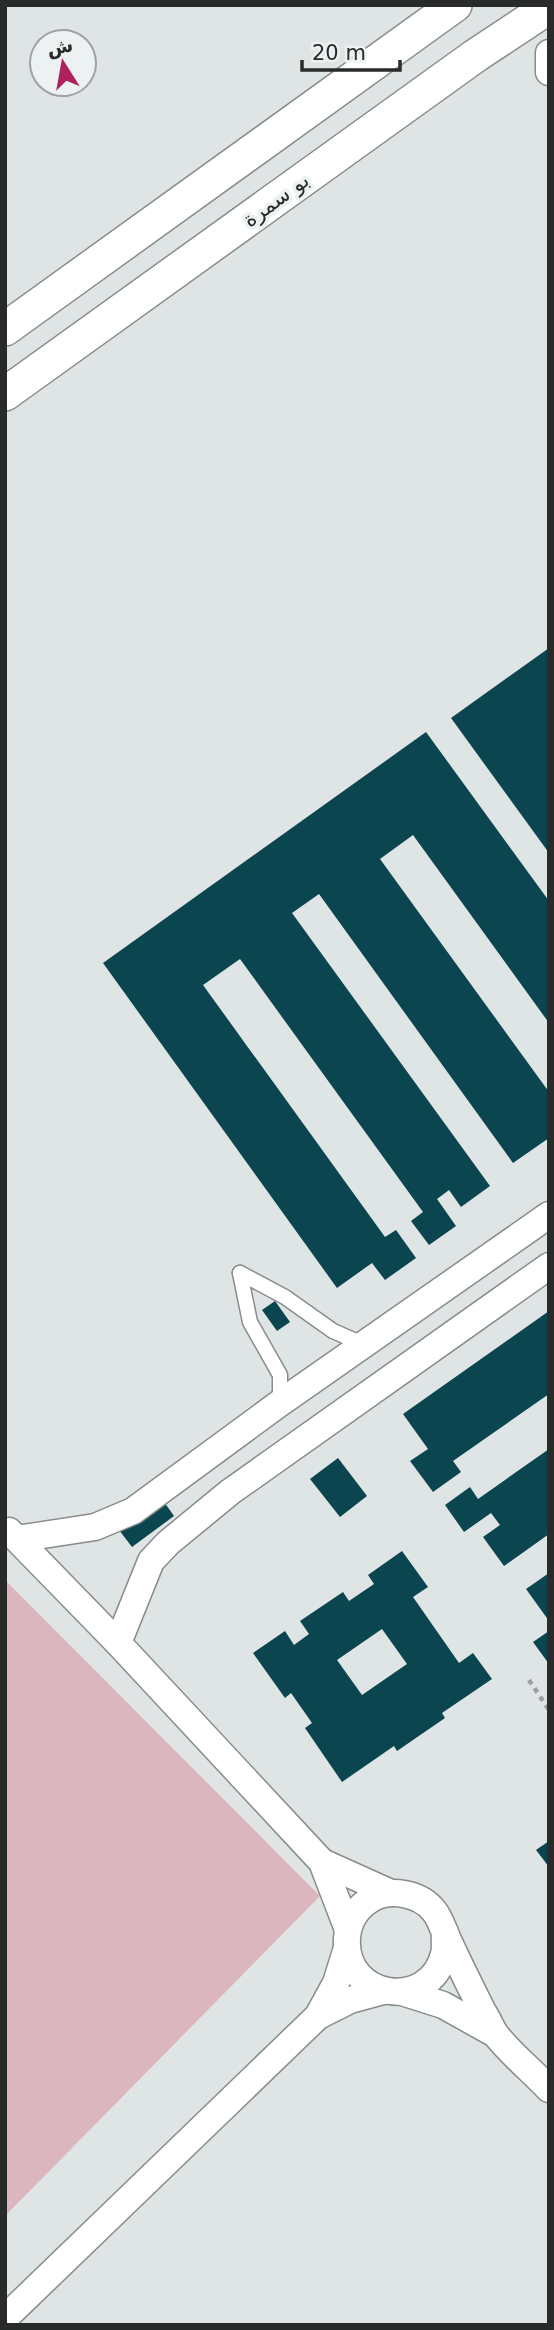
<svg xmlns="http://www.w3.org/2000/svg" width="554" height="2330" font-family="'DejaVu Sans','Noto Naskh Arabic',sans-serif">
<rect width="100%" height="100%" fill="#dfe4e5"/>
<polygon fill="#dbb6be" points="5,1580 320,1896 5,2216"/>
<g fill="#0a4550" fill-rule="evenodd">
<polygon points="549,648 549,853 451,718"/>
<polygon points="426,732 549,901 549,1023 413,835 380,859 549,1092 549,1138 513,1163 319,894 292,913 490,1186 461,1207 449,1190 437,1199 456,1226 429,1245 411,1221 423,1212 240,959 203,985 385,1237 396,1230 416,1258 385,1280 372,1263 337,1288 103,963"/>
<polygon points="275,1301 290,1322 277,1331 262,1310"/>
<polygon points="549,1311 549,1394 453,1461 461,1472 433,1492 410,1461 428,1449 403,1414"/>
<polygon points="549,1449 549,1534 504,1566 483,1537 500,1525 491,1513 464,1532 445,1505 470,1487 478,1499"/>
<polygon points="338,1458 367,1496 340,1517 310,1479"/>
<polygon points="162,1499 174,1516 132,1547 119,1530"/>
<path d="M402,1551L428,1587L413,1597L459,1663L473,1653L492,1679L442,1713L445,1718L397,1751L394,1746L342,1782L305,1728L312,1723L291,1693L285,1698L253,1653L285,1631L294,1645L309,1634L300,1621L343,1592L349,1601L374,1584L368,1575ZM382,1629L407,1664L362,1695L337,1660Z"/>
<polygon points="549,1573 549,1621 526,1589"/>
<polygon points="549,1631 549,1664 533,1642"/>
<polygon points="549,1841 549,1867 536,1850"/>
</g>
<g fill="none" stroke-linecap="round" stroke-linejoin="round">
<g stroke="#888c8d" stroke-width="17">
<g id="service">
<polyline points="240,1273 285,1297 333,1331 365,1345"/>
<polyline points="240,1273 250,1322 280,1375 280,1403"/>
</g>
</g>
<g stroke="#888c8d" stroke-width="29">
<g id="minor">
<polyline points="549,53 549,72"/>
<polyline points="9,1531 118,1643 322,1862 347,1927"/>
<polyline points="17,1539 95,1527 133,1511 280,1403 549,1215"/>
<polyline points="118,1643 151,1561 168,1543 230,1492 549,1266"/>
<polyline points="322,1862 391,1893"/>
<path d="M445,1932C444,1939 446,1947 444,1954C430,2012 343,2000 347,1938C348,1922 356,1908 371,1899C390,1888 420,1893 434,1911C440,1918 444,1931 448,1940C459,1964 471,1988 483,2012C488,2019 491,2028 496,2035C511,2054 532,2071 549,2089"/>
<polyline points="402,1992 443,2005 495,2034"/>
<polyline points="318,2016 336,1983 346,1951"/>
<polyline points="5,2318 318,2016 350,2000 383,1991"/>
</g>
</g>
<g stroke="#888c8d" stroke-width="36">
<g id="tertiary">
<polyline points="5,329 455,5"/>
<polyline points="5,394 475,56 549,7"/>
</g>
</g>
<polyline stroke="#9da0a1" stroke-width="4.5" stroke-dasharray="5 5" stroke-linecap="butt" points="529,1680 549,1710"/>
<use href="#service" stroke="#fff" stroke-width="14"/>
<use href="#minor" stroke="#fff" stroke-width="26"/>
<use href="#tertiary" stroke="#fff" stroke-width="33"/>
</g>
<g text-anchor="middle" stroke-width="7" stroke-linejoin="round" paint-order="stroke">
<g font-size="21" fill="#292b2b" stroke="#ecf1f2">
<text transform="translate(276 200) rotate(-36)" y="7">بو سمرة</text>
</g>
</g>
<rect width="554" height="2330" fill="none" stroke="#292b2b" stroke-width="14"/>
<g transform="translate(63 63) rotate(349)"><circle r="33" fill="#ecf1f2" stroke="#9ea2a2" stroke-width="2"/>
<path d="M0-5L12 26L0 18L-12 26Z" fill="#af215a"/>
<text y="-10" font-size="19" font-weight="bold" text-anchor="middle" fill="#292b2b">ش</text>
</g>
<path d="M302 60v10h98v-10" fill="none" stroke="#292b2b" stroke-width="3.5"/>
<text x="312" y="60" font-size="21" fill="#292b2b" stroke="#ecf1f2" stroke-width="5" paint-order="stroke">20 m</text>
</svg>
